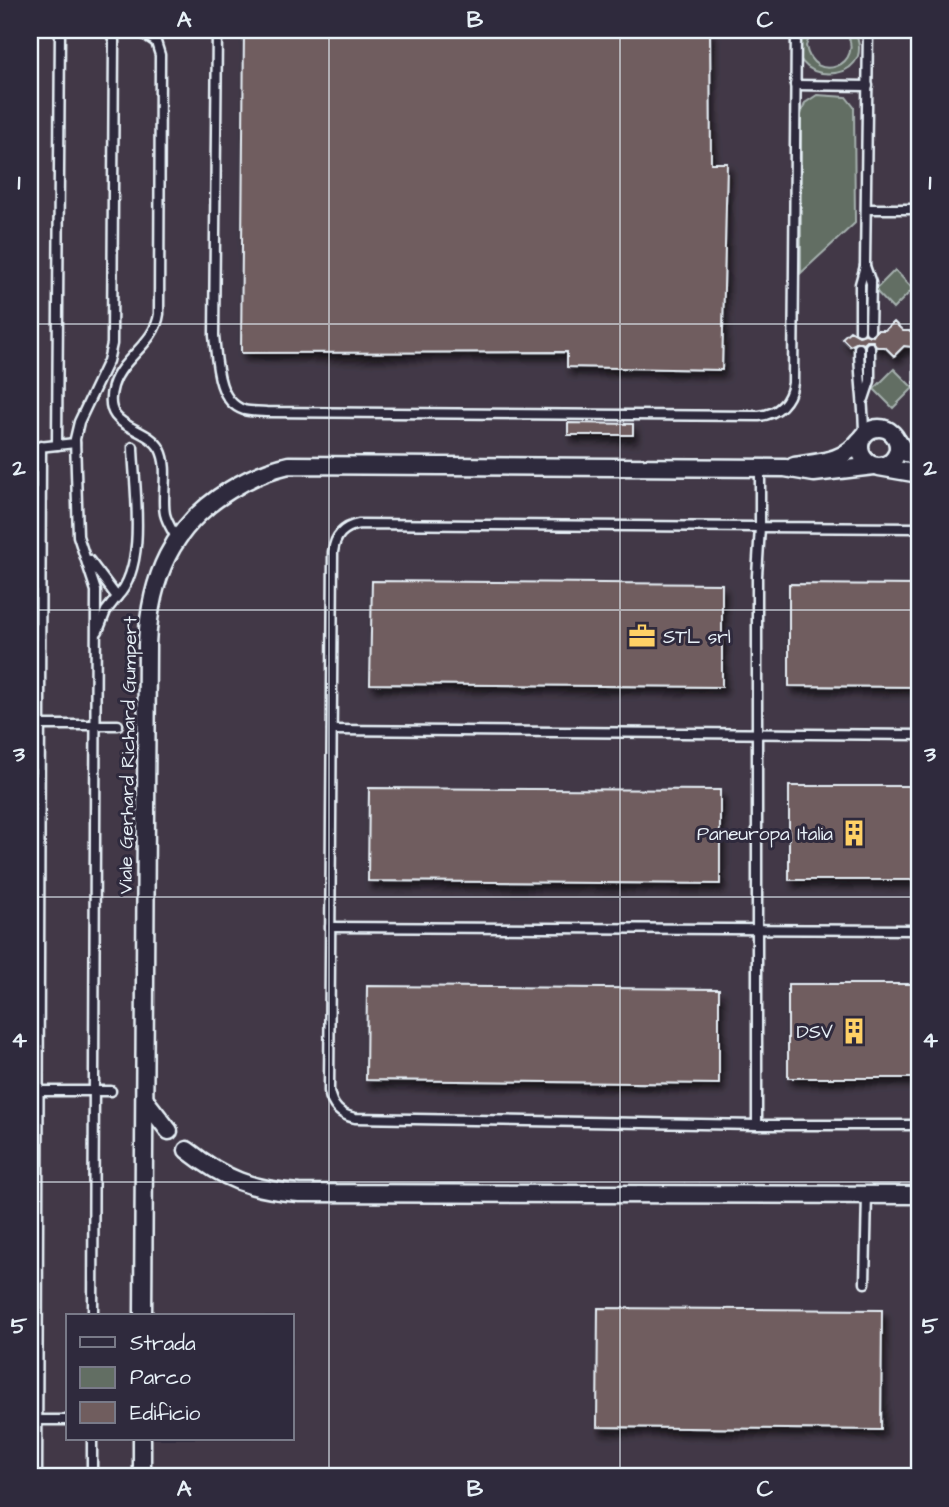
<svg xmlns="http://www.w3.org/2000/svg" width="949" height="1507" font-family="'Architects Daughter',sans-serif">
<defs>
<filter id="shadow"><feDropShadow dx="4" dy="7" stdDeviation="3.5" flood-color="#0009"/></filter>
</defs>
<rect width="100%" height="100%" fill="#2f2a3d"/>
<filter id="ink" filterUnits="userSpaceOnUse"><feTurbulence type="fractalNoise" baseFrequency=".0143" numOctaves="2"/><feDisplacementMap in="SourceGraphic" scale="14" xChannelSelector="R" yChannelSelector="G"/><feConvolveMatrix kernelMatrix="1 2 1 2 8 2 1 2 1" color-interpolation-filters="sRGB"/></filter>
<g filter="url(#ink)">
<path fill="#423947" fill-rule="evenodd" d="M30,30H919V1477H30ZM68,1316H292V1439H68Z"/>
<g fill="#626e63" stroke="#a5b0ae" stroke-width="2">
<path d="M803,30H812L806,46C813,86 868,65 845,30H854C883,89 774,87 803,30Z"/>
<polygon points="817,95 846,97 854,107 855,223 801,273 801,115 805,103"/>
<polygon points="895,270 913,289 893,309 875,290"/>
<polygon points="894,369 913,388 893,408 874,389"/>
</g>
<g fill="#705d5e" stroke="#e8f1f8" stroke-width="2" filter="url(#shadow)">
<polygon points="244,30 710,30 711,163 727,163 722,370 567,367 567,352 241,353"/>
<polygon points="894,322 903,331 912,331 915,336 919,337 919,341 915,342 912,347 904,346 894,356 885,347 877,347 873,341 867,341 864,344 858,342 850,346 842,338 850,331 859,336 865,334 873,336 877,330 885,330"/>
<polygon points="568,423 633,424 633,435 568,435"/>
<polygon points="372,581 722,584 722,687 370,684"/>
<polygon points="789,584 919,585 919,687 789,686"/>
<rect x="789" y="786" width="130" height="94"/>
<polygon points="369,788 720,790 720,884 368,881"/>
<rect x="788" y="984" width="131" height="94"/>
<polygon points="367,986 719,989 719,1084 366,1080"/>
<polygon points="598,1308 882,1310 881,1430 597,1427"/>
</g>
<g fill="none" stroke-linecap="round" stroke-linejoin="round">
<g stroke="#e8f1f8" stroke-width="13">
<g id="lane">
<path d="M138,30L156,42L160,55L159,314C155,344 122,357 113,386C100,431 146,424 160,449C170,468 161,494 165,514C167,523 173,531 177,539"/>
<path d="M217,30L214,336C217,359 216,401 244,410C251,412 259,411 266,412L759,416C778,414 790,402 793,383L796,30"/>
<polyline points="868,30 865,266 871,283 870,330"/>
<polyline points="795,85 868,86"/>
<polyline points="867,209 919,209"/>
<polyline points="860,330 860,284 865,266"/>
<polyline points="919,331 919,306"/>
<polyline points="919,347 919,387"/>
<path d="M859,348C859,377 864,405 864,435"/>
<polyline points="864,399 870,381 870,347"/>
<polyline points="57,445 60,30"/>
<polyline points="30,448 75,443"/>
<polyline points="760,467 760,527 919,528"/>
<path d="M359,524L760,527L757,576V1125L355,1118C340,1115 332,1107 329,1091L333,552C335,536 343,527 359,524Z"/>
<polyline points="89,560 117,597 106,611 98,631"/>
<path d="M117,597C148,565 134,488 133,447"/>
<polyline points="30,725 118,725"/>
<polyline points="332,730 919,735"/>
<polyline points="330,927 919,930"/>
<polyline points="30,1091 111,1091"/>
<polyline points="757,1125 919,1125"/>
<polyline points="865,1283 867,1195"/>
<polyline points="93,1316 96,591 78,536 75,439 79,422 108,361 112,344 114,41 109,30"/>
<polyline points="30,1420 68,1420"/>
<polyline points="37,1477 41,446"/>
<polyline points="92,1477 92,1439"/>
</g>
</g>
<g stroke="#e8f1f8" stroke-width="21">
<g id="street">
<circle cx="879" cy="447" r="19"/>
<polyline points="897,440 905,452 919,460"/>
<path d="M794,466C819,462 844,462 860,440"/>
<polyline points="879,467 919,474"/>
<polyline points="145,1100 169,1131"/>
<path d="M187,1150C224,1179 252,1190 299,1193L919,1195"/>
<path d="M143,1316L147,644C150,578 171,526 230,490C249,478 267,470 289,465L785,468L814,473L874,466"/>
<polyline points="142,1439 142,1477"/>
</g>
</g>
<use href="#lane" stroke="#2f2a3d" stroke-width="8"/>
<use href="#street" stroke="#2f2a3d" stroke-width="16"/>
</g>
</g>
<path fill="none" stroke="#e8f1f8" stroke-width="2" stroke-opacity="0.55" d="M329,30V1477M620,30V1477M30,324H919M30,610H919M30,897H919M30,1182H919"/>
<defs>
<g id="office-bare" transform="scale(2.1)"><path d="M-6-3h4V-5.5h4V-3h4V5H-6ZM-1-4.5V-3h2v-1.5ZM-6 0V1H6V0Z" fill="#ffd166" stroke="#2f2a3d" stroke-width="2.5" paint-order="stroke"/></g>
<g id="building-bare" transform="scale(2.1)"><path d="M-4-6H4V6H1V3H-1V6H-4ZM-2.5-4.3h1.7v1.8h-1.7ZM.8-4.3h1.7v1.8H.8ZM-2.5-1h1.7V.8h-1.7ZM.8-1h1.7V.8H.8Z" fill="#ffd166" stroke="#2f2a3d" stroke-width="2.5" paint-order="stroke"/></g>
</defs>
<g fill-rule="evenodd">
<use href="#office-bare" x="642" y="636"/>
<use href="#building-bare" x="854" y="833"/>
<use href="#building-bare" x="854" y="1031"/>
</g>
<g text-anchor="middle" stroke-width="6" stroke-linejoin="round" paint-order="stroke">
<g font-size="19" fill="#e8f1f8" stroke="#2f2a3d" text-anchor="end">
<text x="663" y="643" text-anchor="start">STL srl</text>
<text x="833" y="840">Paneuropa Italia</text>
<text x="833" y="1038">DSV</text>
</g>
<g font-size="19" fill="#e8f1f8" stroke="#2f2a3d">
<text transform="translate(127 755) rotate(-89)" y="7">Viale Gerhard Richard Gumpert</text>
</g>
</g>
<rect width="949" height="1507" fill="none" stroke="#2f2a3d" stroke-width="77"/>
<rect x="66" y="1314" width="228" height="126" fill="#2f2a3d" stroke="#797a88" stroke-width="2"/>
<rect x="80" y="1337" width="35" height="10" fill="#2f2a3d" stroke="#797a88" stroke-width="2"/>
<text x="130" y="1350" font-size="21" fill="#e8f1f8">Strada</text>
<rect x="80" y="1367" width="35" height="21" fill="#626e63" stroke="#797a88" stroke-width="2"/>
<text x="130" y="1384" font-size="21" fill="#e8f1f8">Parco</text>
<rect x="80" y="1402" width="35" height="21" fill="#705d5e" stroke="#797a88" stroke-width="2"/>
<text x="130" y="1420" font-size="21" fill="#e8f1f8">Edificio</text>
<rect x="38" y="38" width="873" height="1430" fill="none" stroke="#e8f1f8" stroke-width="2.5"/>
<g font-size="23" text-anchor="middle" font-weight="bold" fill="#e8f1f8">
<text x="184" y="27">A</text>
<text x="475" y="27">B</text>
<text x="765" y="27">C</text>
<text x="19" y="189">1</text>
<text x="930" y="189">1</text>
<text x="19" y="475">2</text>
<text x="930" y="475">2</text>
<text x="19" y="761">3</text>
<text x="930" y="761">3</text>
<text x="19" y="1047">4</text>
<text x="930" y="1047">4</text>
<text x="19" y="1333">5</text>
<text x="930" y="1333">5</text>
<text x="184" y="1496">A</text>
<text x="475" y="1496">B</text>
<text x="765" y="1496">C</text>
</g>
</svg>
